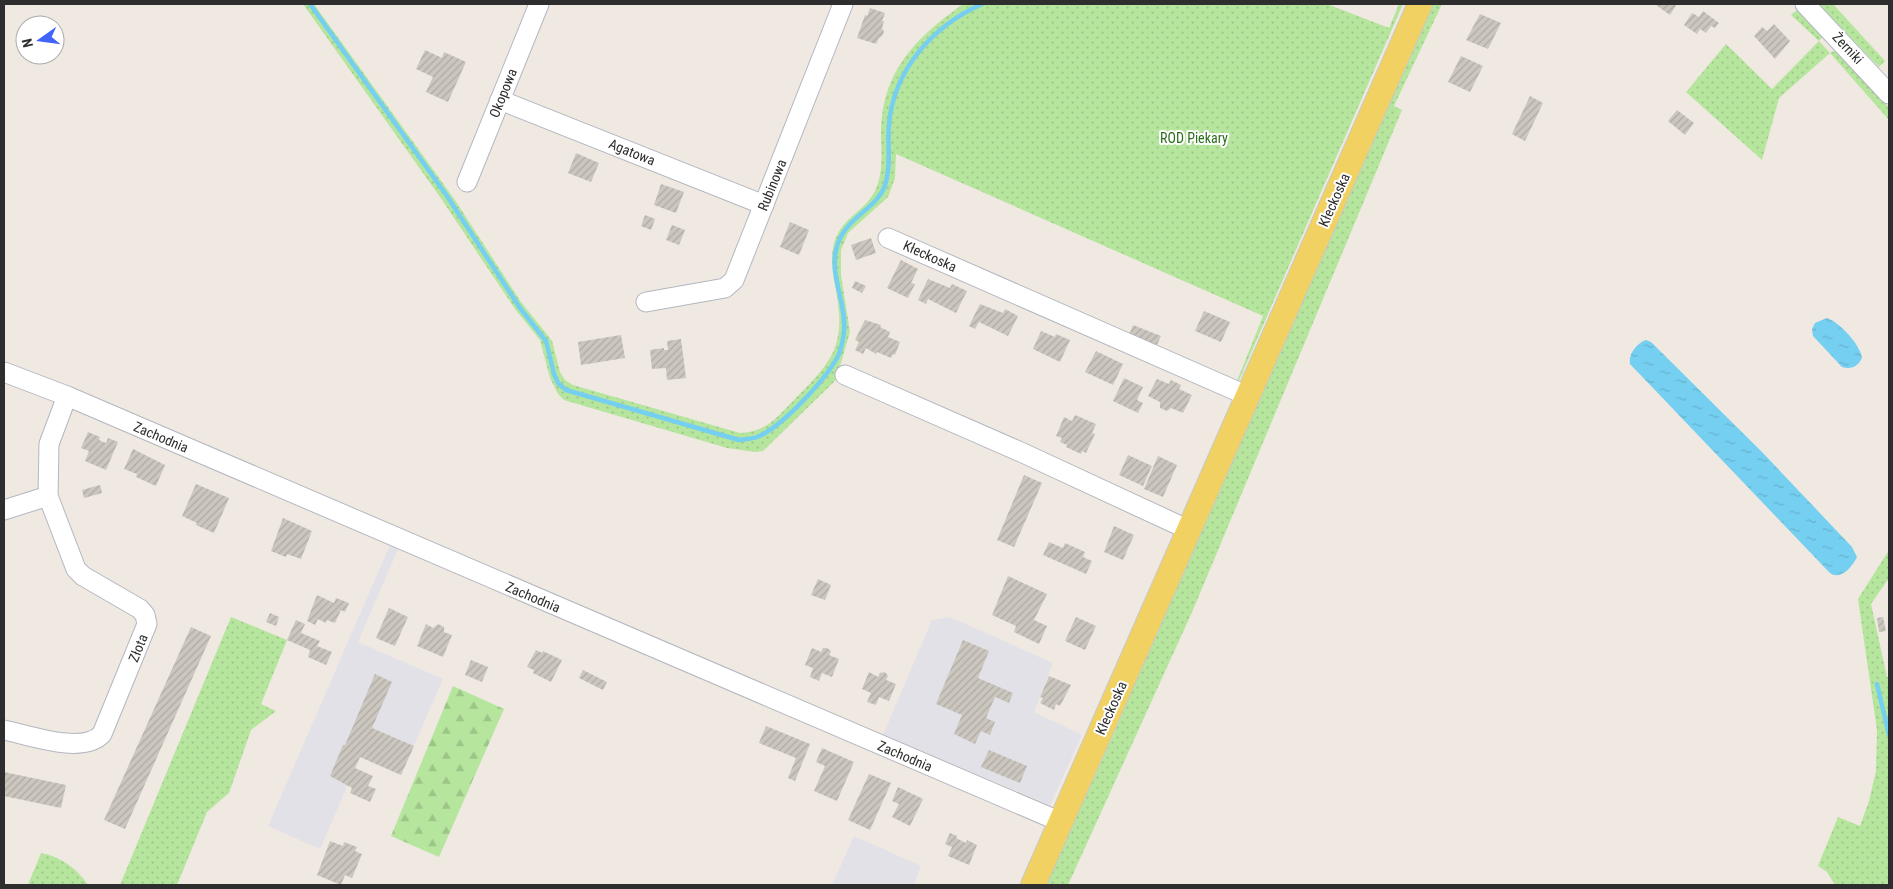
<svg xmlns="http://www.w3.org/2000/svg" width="1893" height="889" font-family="'Roboto Condensed',sans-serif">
<defs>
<pattern id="grass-dots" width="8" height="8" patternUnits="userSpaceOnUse" patternTransform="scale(1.25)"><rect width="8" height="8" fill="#b6e59e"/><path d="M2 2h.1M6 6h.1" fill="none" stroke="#9dc588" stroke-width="1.8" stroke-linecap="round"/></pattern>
<pattern id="forest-firs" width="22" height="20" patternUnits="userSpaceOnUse" patternTransform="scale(1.25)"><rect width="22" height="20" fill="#b6e59e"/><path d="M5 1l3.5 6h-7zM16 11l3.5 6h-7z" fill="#9dc588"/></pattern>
<pattern id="water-ripples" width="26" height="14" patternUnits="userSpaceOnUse" patternTransform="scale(1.25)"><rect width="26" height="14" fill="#75cff0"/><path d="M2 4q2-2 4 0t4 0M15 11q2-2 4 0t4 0" fill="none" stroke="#66b2ce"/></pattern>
<pattern id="building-hatch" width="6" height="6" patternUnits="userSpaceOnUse" patternTransform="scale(1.25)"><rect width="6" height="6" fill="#cbc7bf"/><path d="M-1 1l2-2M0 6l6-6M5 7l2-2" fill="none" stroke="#afaba4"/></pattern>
</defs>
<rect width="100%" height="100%" fill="#efe9e1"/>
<g fill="#e3e1e8">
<polygon points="390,545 398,549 358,642 443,679 401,775 360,757 320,849 268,826"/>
<polygon points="950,617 1053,663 1034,712 1082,735 1050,805 883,735 932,620"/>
<polygon points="854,836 921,866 914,885 832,885"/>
</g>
<g fill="url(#grass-dots)">
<path d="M303,4H314L455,200L521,302L546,333L552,341L560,372L565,380L573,385L740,433C767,431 775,419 793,401C828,365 846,350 837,296C834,280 830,264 833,248C839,217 863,214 875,191C884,172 881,151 881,131C882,70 917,37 963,4H1327L1389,28L1399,4H1403L1237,385V381L1263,316L896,154L895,178L888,197L848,233L841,250V275L850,332L836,380L763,451L755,452L727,448L564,400L558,394L550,378L540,340L515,309L440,197Z"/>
<polygon points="1432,4 1442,4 1394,106 1402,110 1193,610 1068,885 1046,885 1114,733 1156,633"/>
<polygon points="1818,4 1833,4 1885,61 1879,67"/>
<polygon points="1797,10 1823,36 1819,41 1830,53 1836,50 1889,108 1889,120 1830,53 1779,98 1762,160 1686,92 1726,44 1772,89 1819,41 1791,15"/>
<polygon points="1889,550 1889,578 1871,604 1887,677 1889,677 1889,885 1835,885 1827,872 1818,866 1838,817 1860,826 1869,801 1876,771 1877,730 1858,599"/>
<polygon points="231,617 287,640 261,704 276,711 251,730 229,793 207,812 177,885 120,885"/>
<path d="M41,853C61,857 77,868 88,885H28Z"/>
</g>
<polygon fill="url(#forest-firs)" points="453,686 504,709 439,857 391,836"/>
<g fill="url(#water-ripples)">
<path d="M1827,318C1839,322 1860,344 1862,358C1858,366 1852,370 1842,367L1813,336L1812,329L1815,323Z"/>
<path d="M1646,340L1651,342L1762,452L1852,547L1857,557C1854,564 1844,577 1835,575C1832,575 1830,573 1828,571L1630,364C1628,354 1637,343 1646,340Z"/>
</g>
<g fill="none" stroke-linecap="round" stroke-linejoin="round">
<g stroke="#75cff0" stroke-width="4.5">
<path d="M310,4L447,196L520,308L546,341L554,374L558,383L566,390L739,440C745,439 752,439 757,437C782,427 824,381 837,358C841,351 843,340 844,332C847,306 830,276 836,250C843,218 874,211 884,188C892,167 887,145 889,124C894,69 933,26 982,4"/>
<polyline points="1877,684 1889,735"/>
</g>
</g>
<g fill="url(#building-hatch)">
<polygon points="1657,4 1677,4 1670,15 1656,5"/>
<polygon points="870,8 885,13 882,21 884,21 882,28 884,32 882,36 879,38 876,44 857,38 865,15 867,16"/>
<polygon points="1703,11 1719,23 1715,28 1711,26 1706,33 1700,29 1697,34 1684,25 1692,13 1699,17"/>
<polygon points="1480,14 1501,23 1488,49 1466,40"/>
<polygon points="1774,24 1790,41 1775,59 1754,36 1762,27 1767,31"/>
<polygon points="425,50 442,58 444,52 466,62 448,102 426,92 433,77 416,69"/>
<polygon points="1461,56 1483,66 1470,92 1448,82"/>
<polygon points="1530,96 1543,103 1525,141 1512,134"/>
<polygon points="1677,110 1694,123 1685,135 1668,121"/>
<polygon points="576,153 599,163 591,182 568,173"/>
<polygon points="661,184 684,192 676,213 654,205"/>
<polygon points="645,215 655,219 651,230 641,226"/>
<polygon points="790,222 809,230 799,255 780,247"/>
<polygon points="672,225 685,230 679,245 666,240"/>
<polygon points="871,238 876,253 856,260 851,245"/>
<polygon points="901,260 918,269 911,283 915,284 908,298 887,288"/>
<polygon points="928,279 950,288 952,284 967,291 956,313 928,299 926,304 918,300"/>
<polygon points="855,281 866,286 862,293 852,288"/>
<polygon points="980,304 1003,313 1005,309 1018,316 1008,336 979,322 975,329 969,326"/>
<polygon points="1204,311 1230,322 1221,342 1195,331"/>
<polygon points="865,320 881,325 880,327 890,332 888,337 900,342 895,355 893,354 891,358 877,352 876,354 866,348 863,354 855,350 859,342 855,340"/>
<polygon points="1133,325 1161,336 1156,347 1129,335"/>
<polygon points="1041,331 1055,337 1056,334 1070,340 1060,362 1033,349"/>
<polygon points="621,335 625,358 581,365 578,342"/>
<polygon points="681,339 686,378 667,380 666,368 652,369 650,350 664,348 664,350 668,350 667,341"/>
<polygon points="1096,351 1123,364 1113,385 1085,372"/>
<polygon points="1124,378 1143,387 1137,400 1143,403 1138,413 1113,401"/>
<polygon points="1157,379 1169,384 1171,380 1181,385 1179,389 1192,395 1183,413 1171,408 1167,411 1160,408 1160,402 1148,396"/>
<polygon points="1075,415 1096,424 1092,433 1095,434 1086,453 1082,451 1081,454 1066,447 1067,445 1060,442 1062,438 1056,436 1064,417 1072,421"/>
<polygon points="88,432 100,437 99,440 106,443 108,438 118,442 106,470 85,461 89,451 81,448"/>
<polygon points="133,449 165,465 156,486 136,477 137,474 124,469"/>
<polygon points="1128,455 1152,466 1143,486 1119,475"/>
<polygon points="1158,456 1177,465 1163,497 1144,489"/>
<polygon points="1024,475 1042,483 1014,547 997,540"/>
<polygon points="196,484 229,498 214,533 196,525 197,523 182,516"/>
<polygon points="100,485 102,493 84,498 82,490"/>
<polygon points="283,518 312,531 301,559 287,554 286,557 271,551"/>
<polygon points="1114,526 1134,535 1123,560 1104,552"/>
<polygon points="1049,542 1063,548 1065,543 1085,552 1083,557 1092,561 1086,574 1043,555"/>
<polygon points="1008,576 1047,594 1034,620 1047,626 1039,644 1014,632 1016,626 992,615"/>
<polygon points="818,579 831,585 825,600 811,595"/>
<polygon points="317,595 334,603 336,598 349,603 345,612 341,610 335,623 327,620 326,623 318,619 315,625 307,621"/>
<polygon points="389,608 408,617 395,646 376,638"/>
<polygon points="270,613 279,617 276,626 266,622"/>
<polygon points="1076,617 1096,626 1085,650 1065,641"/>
<polygon points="1883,617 1886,631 1879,632 1877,618"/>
<polygon points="296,620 305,624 301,633 320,641 317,646 332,652 326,665 308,657 310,650 287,640"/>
<polygon points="426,624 433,628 438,624 444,627 444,632 452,635 443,657 417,646"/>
<polygon points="191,627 211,636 125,829 104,820"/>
<polygon points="963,640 989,651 978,678 1013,693 1009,703 995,697 986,718 995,722 990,735 981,731 975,744 954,734 962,715 936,704"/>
<polygon points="812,648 821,652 823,648 827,648 831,651 829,655 839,659 832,677 822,673 819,681 810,677 813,668 805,665"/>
<polygon points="536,650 542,653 543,651 562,660 551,682 533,673 534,670 527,667"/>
<polygon points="471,660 488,667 482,682 465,675"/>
<polygon points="583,670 607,682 603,690 579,678"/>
<polygon points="869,672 878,677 880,673 885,672 888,676 886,680 896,684 889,701 879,697 876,705 867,702 871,693 862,689"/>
<polygon points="375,674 392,682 372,728 414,746 401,775 360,757 355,768 373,776 368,786 376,789 370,802 350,793 352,788 330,776 343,745 345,745"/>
<polygon points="1049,676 1071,685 1060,706 1056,704 1054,710 1040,703 1043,698 1040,697"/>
<polygon points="766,726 810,744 795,781 788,778 796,758 759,743"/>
<polygon points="822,748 854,762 837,801 814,791 825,766 816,762"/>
<polygon points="989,750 1027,766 1020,783 981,767"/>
<polygon points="4,772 66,785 61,808 4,796"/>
<polygon points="869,774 891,783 870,830 848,820"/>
<polygon points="898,787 923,799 910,826 892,817 899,804 892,801"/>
<polygon points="950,833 957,836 956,838 966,843 967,840 977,845 969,865 948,856 952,847 945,844"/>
<polygon points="330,841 343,846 344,842 357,847 355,851 362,854 352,878 345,875 341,885 317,875"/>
</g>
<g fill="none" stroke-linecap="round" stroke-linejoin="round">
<g stroke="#b4b7c1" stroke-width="21">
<g id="minor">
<polyline points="1805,4 1889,94"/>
<polyline points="500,100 764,205"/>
<polyline points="467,182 539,4"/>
<polyline points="888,238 1248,396"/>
<polyline points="646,302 725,288 734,280 843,4"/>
<polyline points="4,372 67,396 1061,822"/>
<polyline points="845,375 1023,453 1189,530"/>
<polyline points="4,510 48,496"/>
<path d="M4,730C29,735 83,755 102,734L147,624L145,615L140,609L83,576L76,569L48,496L49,444L67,396"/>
</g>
</g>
<g stroke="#c9c9c9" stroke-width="26">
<polyline id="major" points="1033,885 1420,4"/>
</g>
<use href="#minor" stroke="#fff" stroke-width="19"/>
<use href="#major" stroke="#f2d163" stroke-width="24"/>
</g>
<g text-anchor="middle" stroke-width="4" stroke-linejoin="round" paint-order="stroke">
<g font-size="14" fill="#2e2e2e" stroke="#fff">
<text transform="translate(1848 48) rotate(47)" y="5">Żerniki</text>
<text transform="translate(503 93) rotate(-68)" y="5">Okopowa</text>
<text transform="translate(632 152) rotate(22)" y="5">Agatowa</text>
<text transform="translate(772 185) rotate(-68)" y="5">Rubinowa</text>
<text transform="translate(1334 200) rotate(-66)" y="5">Kłeckoska</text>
<text transform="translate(930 256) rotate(24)" y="5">Kłeckoska</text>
<text transform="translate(161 437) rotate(23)" y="5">Zachodnia</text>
<text transform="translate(533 597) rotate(23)" y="5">Zachodnia</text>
<text transform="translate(138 648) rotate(-68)" y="5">Złota</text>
<text transform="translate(1111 708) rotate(-66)" y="5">Kłeckoska</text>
<text transform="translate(905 756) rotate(23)" y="5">Zachodnia</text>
</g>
<g font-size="14" fill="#2c6e1b" stroke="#fff">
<text x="1194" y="143">ROD Piekary</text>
</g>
</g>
<rect width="1893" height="889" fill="none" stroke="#2e2e2e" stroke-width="10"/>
<g transform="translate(40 40) rotate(256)"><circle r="24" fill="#ffffff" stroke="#ababab"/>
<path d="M0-4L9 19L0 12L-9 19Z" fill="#4264fb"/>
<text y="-8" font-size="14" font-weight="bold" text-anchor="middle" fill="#2e2e2e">N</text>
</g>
</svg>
